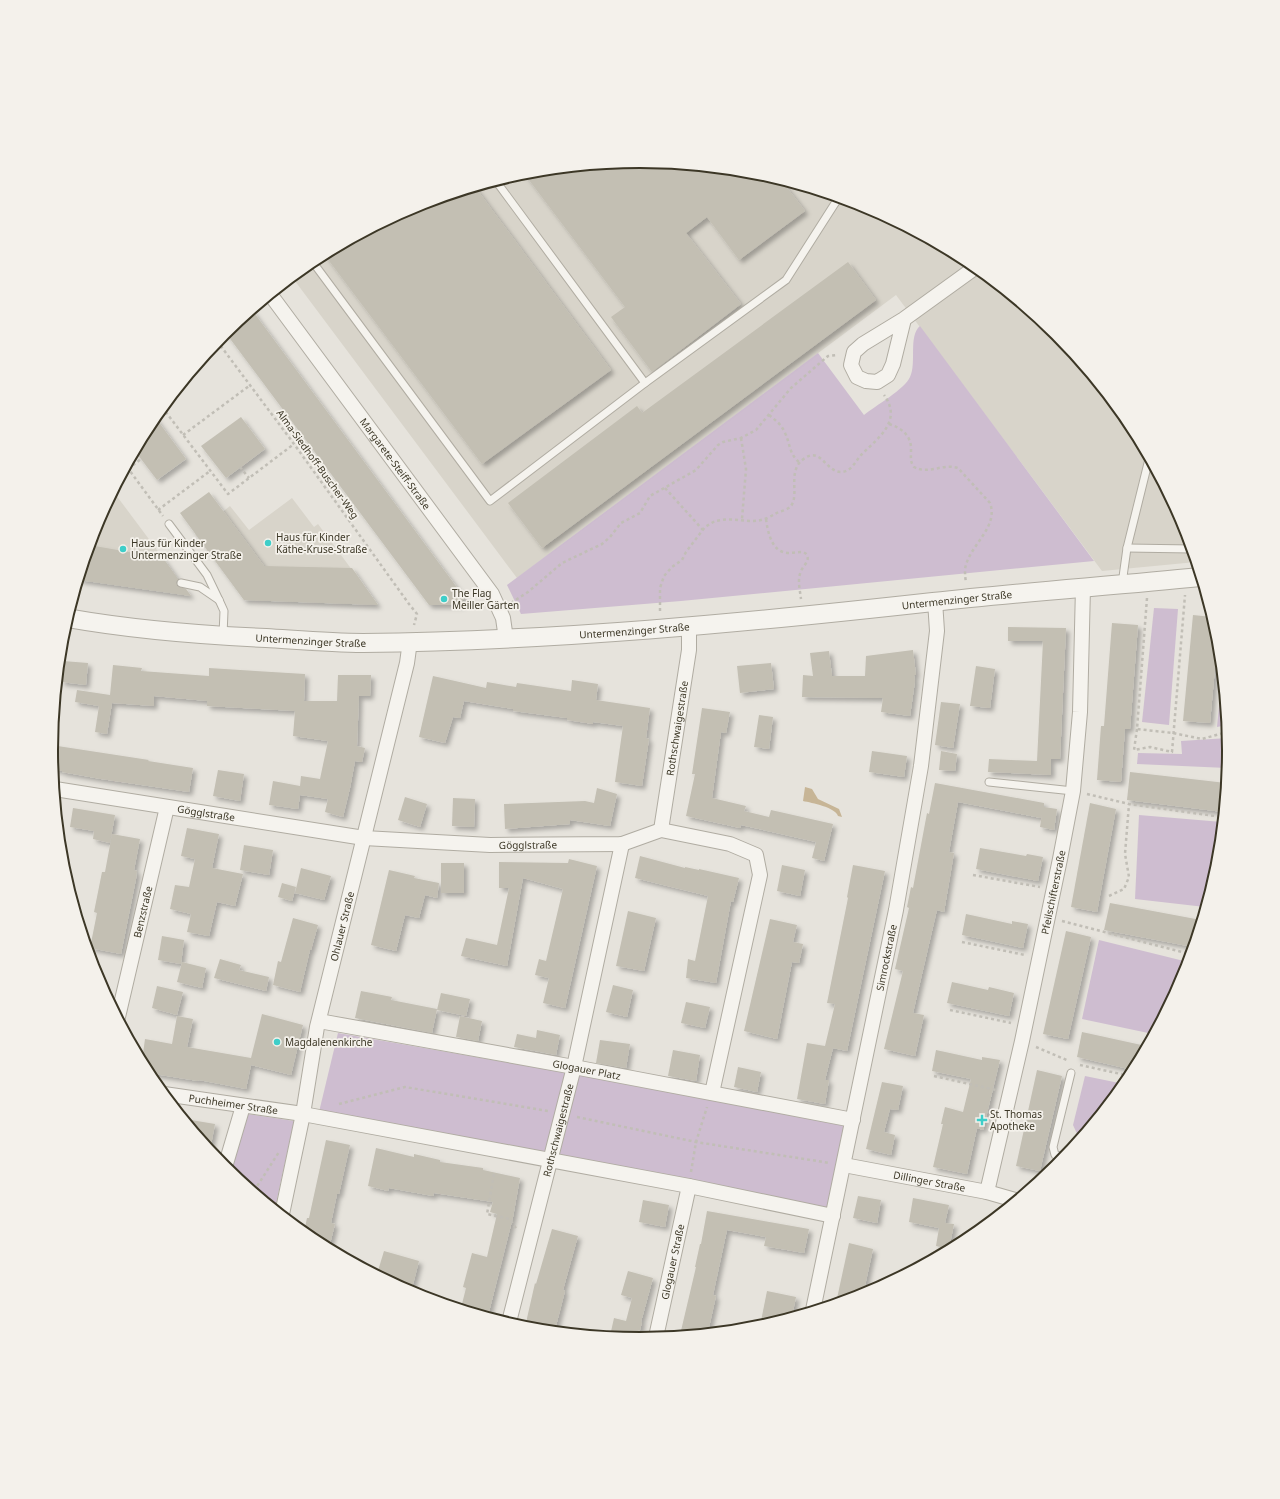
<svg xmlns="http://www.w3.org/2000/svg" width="1280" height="1499" font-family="'Noto Sans',sans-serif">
<defs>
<filter id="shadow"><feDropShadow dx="3.5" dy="3.5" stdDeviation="2" flood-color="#0004"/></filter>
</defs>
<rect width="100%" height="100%" fill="#e6e3dc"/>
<g fill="#d8d4ca">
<polygon points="640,161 755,172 866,205 967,260 1057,333 1130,422 1184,524 1196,562 1102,571 896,295 517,578 292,277 313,260 415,205 525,172"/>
<polygon points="113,491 163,558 191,596 79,580 96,524"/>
<polygon points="292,498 314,527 318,524 378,605 244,600 195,534 230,506 249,530"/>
</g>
<g fill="#cebdd0">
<path d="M920,326L1094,561L681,601L521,614L507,585L818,353L864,415C875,406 905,389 910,377C917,363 908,336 920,326Z"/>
<polygon points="1154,608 1178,609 1169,725 1142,722"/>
<polygon points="1222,676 1227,725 1217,727"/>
<polygon points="1228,738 1229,750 1227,768 1137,764 1138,753 1182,754 1181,741"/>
<polygon points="1139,815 1222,822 1218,865 1205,907 1135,899"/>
<polygon points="1099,940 1188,962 1184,975 1153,1034 1082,1019"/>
<polygon points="338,1033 711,1098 847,1124 827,1212 319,1112"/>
<polygon points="1085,1076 1124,1084 1079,1138 1073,1125"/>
<polygon points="247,1114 294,1121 275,1208 229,1171"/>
</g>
<path fill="#c7b596" d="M805,787L812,789L818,799L839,809L842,817L838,816C835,807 812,803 803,801Z"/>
<g fill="#c3bfb3" filter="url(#shadow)">
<polygon points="640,160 755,172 781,180 805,211 739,260 707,217 686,233 741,304 652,372 611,317 625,307 523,172"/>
<polygon points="475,187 611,370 482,464 324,254 415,205"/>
<polygon points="848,262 876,300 542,548 508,503 637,406 642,413"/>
<polygon points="252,310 464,597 461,605 429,605 225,332"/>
<polygon points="155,417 186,459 157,480 135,451 150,422"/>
<polygon points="241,417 265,449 226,478 201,446"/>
<polygon points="209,492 264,566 352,568 378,605 244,600 180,513"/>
<polygon points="89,545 163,558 178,579 176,582 177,586 186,589 191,596 79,580"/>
<polygon points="1193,615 1212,617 1218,635 1210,723 1183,721"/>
<polygon points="1112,623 1138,625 1130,729 1125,729 1121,782 1097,780 1101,726 1104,726"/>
<polygon points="1008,627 1066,628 1060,759 1051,759 1051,775 988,772 989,759 1037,761 1043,641 1008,641"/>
<polygon points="913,650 916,675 914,675 915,681 910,716 881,712 883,698 802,697 803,675 813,676 810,653 829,651 832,676 865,676 866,656"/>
<polygon points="63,661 88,663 86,685 61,682"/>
<polygon points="771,663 774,689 740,693 737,666"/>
<polygon points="113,665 142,668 141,671 209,676 209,668 305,674 304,701 337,701 338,675 371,675 370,696 359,696 357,746 365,748 362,762 355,761 350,788 343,817 325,812 328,799 300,795 298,809 269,805 273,781 300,786 301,776 320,779 328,741 293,736 295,711 207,706 207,701 154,696 154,706 112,703 107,734 95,732 99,706 75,702 77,690 110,695"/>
<polygon points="976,666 995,669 990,708 970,706"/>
<polygon points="433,676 486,688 487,682 516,687 517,683 571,691 572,680 598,684 596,700 650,708 646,738 649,739 642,786 615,782 623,726 593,722 593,724 567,720 567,718 513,711 513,709 464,701 460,718 453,717 445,743 419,737"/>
<polygon points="941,702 960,704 953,748 935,745"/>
<polygon points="702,708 730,712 726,733 721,732 712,798 746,806 744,811 769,817 771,810 833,824 824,861 812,858 816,842 741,825 740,828 686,816 695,774 692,774"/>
<polygon points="759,715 773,717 769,749 754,747"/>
<polygon points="51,745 149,760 148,761 193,768 189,792 101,779 62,772 62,771 53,769"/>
<polygon points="872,751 907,756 904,777 869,772"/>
<polygon points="941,751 957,754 955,771 939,770"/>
<polygon points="218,770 244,774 240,801 213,796"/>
<polygon points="1130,772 1226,783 1223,812 1127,800"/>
<polygon points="935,783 1044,803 1044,807 1057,809 1054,830 1040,827 1042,814 1041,818 958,802 949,852 954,853 944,912 937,910 936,914 913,1013 924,1015 915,1056 884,1049 903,971 895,969 909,908 907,907 911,887 913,888 927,813 929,814"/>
<polygon points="597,788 617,794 610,826 570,820 570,824 505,829 504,804 585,801 594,803"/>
<polygon points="405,797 427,804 420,827 398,820"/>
<polygon points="453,798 475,799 474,827 452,826"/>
<polygon points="1090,803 1116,809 1097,912 1071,907"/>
<polygon points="73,808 115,815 110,843 93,839 94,831 70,827"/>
<polygon points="187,828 219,834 212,868 243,874 235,906 217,902 209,936 187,932 191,914 170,909 175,885 189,887 195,859 181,856"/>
<polygon points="112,834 140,839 134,870 137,871 136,879 121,954 90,948 97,913 94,912 102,872 105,872"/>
<polygon points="244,845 273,850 269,875 240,870"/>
<polygon points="980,848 1026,856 1027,854 1043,857 1038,881 976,869"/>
<polygon points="640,856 685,868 685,867 699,870 699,869 739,878 733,902 731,901 716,983 686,978 688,959 695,961 708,896 635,878"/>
<polygon points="569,859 597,866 565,1008 543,1003 549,978 535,975 539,959 546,961 563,889 523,878 507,966 461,956 466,938 497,945 509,888 499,888 499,862 568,863"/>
<rect x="441" y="863" width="23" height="30"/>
<polygon points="782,865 805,870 800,896 777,891"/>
<polygon points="853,865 885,871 847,1051 828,1047 833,1048 825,1080 829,1080 825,1104 797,1099 807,1043 825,1046 835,1004 827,1003 848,898 847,897"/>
<polygon points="301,868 331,876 324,900 295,893"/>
<polygon points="389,870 415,876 414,878 439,883 437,898 425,895 419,918 405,915 396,951 371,945"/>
<polygon points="282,883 296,887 292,901 278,897"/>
<polygon points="1110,903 1201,920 1193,947 1104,930"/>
<polygon points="628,911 656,918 644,971 616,966"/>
<polygon points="966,914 1012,924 1012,921 1028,924 1023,948 962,935"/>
<polygon points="293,918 318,925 311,950 310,950 300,992 273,985 278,961 281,962"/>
<polygon points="770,919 797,925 793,942 803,944 799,963 792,962 777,1039 744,1031"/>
<polygon points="1066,931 1091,937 1068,1039 1043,1034"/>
<polygon points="162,936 184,940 181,964 158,960"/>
<polygon points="220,959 241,965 239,970 269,977 266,991 214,978"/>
<polygon points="182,962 206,968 202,988 177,982"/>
<polygon points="952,982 988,990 989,987 1014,993 1009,1016 947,1003"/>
<polygon points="613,985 633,990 627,1017 606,1012"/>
<polygon points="157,986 183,992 177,1015 152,1008"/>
<polygon points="361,991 392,997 391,1000 437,1009 432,1033 355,1018"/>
<polygon points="441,993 470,999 466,1016 437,1010"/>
<polygon points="686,1002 710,1007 705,1028 681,1023"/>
<polygon points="262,1014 303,1025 291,1075 251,1065 246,1089 199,1080 198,1081 148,1073 142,1061 145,1039 172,1044 177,1016 193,1019 187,1047 251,1058"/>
<polygon points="460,1016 482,1021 478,1041 456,1037"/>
<polygon points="537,1030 560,1035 556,1055 514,1047 517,1034 536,1038"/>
<polygon points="1082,1032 1146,1046 1133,1070 1077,1057"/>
<polygon points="600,1040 630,1044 626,1068 596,1063"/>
<polygon points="673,1050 700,1055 696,1081 668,1076"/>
<polygon points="936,1050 982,1060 982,1057 1000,1060 983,1130 977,1128 967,1174 933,1167 943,1124 941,1124 945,1107 963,1112 971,1079 932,1071"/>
<polygon points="738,1067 761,1072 757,1092 734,1087"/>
<polygon points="1037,1070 1062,1076 1040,1171 1016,1166"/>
<polygon points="882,1082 903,1086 898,1110 890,1109 884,1132 895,1135 891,1155 866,1149"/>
<polygon points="185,1119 215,1124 210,1150"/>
<polygon points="326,1140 350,1145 339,1194 337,1194 331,1223 335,1224 329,1248 313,1239 304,1232 307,1218 309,1218"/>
<polygon points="376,1148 414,1157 414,1154 440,1160 440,1162 483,1168 483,1170 520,1178 513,1217 488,1316 461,1308 466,1288 463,1287 472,1253 487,1257 497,1214 490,1212 493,1202 434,1193 433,1196 389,1188 388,1191 368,1186"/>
<polygon points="858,1196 881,1200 877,1223 853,1218"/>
<polygon points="913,1198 949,1205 945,1223 954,1224 949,1249 936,1246 939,1228 909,1222"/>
<polygon points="643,1200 669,1205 665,1227 639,1222"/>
<polygon points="707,1211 809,1229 804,1253 764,1246 766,1237 727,1230 713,1295 716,1296 708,1332 680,1335 696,1267 695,1267 700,1244 701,1244"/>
<polygon points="552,1229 578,1236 563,1290 565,1291 555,1330 525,1327 535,1283 536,1284"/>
<polygon points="849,1243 873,1249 863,1295 836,1303"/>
<polygon points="384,1251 419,1261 411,1292 377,1274"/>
<polygon points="628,1271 653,1278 641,1322 642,1322 638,1338 610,1336 614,1318 626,1321 632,1298 621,1295"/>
<polygon points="767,1291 796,1297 792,1316 760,1326"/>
</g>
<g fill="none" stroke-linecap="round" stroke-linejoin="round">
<g stroke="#b0aca2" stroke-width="9">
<g id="service">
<polyline points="496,181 645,383"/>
<polyline points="312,261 490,501 645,383 786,280 839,197"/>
<polyline points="169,524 207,575 219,600 224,611 223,635"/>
<polyline points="1127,548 1192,549"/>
<polyline points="181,583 200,587 219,600"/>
<polyline points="1122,584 1127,548 1149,459"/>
<polyline points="989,782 1073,791"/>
<polyline points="1064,1157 1055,1155 1053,1147 1071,1073"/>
</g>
</g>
<g stroke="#b0aca2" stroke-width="16">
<g id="minor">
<path id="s1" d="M270,294L492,594L503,618L506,639"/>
<polyline points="904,319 893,364 888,375 877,382 866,381 857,377 851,365 854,352 863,344 904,319 976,267"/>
<path id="s2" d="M55,789L364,838L490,845L622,844L661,830L730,844L756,855L760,875L712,1093"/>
<path id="s3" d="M661,830L689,650V626"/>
<path id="s4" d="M118,1017L167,807"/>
<path id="s5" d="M319,1021L574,1067L853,1120"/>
<path id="s6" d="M164,1094L303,1114L689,1186L833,1216"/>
<path id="s7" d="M844,1165L987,1192L1015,1200"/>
<polyline points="225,1167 243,1106"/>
<path id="s8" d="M987,1192L1022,1041L1060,859L1073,791L1080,712L1083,587"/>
<path id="s9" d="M282,1214L303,1114L317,1027L407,663L410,641"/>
<path id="s10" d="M813,1310L896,910L921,766L937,631L935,601"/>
<path id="s11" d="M509,1322L574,1067L622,844"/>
<path id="s12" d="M656,1337L689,1186"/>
</g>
</g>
<g stroke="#b0aca2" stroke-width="20">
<g id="tertiary">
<path id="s13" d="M67,618C135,630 198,635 266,638C298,640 331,643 363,643C554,641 744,623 933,602C1022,592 1111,586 1200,577"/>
</g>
</g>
<g stroke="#c1beb6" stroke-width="2.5" stroke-dasharray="3 3" stroke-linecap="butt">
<polyline points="217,341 294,444 409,604 417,614 414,625"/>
<polyline points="162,407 228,494 294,444"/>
<path d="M769,415C775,420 781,424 784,431C791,444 788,453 800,463"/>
<path d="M889,424C902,428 912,436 911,451C911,457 910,462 914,467C928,475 943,463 958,468L990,503C999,528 969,545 965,569C965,573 965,577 966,582"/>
<polyline points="183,435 249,386"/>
<polyline points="741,438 746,469 742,519"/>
<polyline points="127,467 163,516"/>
<polyline points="240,467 249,478"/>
<polyline points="128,469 141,459"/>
<polyline points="665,488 703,530"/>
<polyline points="158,510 210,471"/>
<path d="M766,519C773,572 800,544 807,555C810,561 803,566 801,571C797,580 800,590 801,599"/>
<polyline points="1147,598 1137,729 1173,733 1202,739 1227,732"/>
<polyline points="511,603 528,592 562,563 602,544 610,537 621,523 640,513 650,496 696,470 718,445 723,442 741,438 756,430 791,388 828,356 838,355"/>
<path d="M660,611V588L664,576L672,567L682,560L686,552L705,527L715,521L722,520C735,518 749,523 761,520C766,519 771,516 775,514C780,511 788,510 791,506C800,494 786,470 805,458C821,447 826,472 841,472C851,472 855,462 861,455C878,438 903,421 884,395"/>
<polyline points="1137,729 1134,750 1150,747 1172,752 1185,595"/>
<polyline points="1087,794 1129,804 1222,817"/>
<polyline points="973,875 1040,887"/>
<polyline points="1109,896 1124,889 1129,877 1125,854 1129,804"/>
<polyline points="1062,921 1190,954"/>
<polyline points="962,942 1025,955"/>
<polyline points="950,1010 1011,1023"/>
<polyline points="1036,1047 1069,1061"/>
<polyline points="1080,1065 1130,1076"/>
<polyline points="934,1076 996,1090"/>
<polyline points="339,1104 405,1087 548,1111"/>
<polyline points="577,1117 696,1142 830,1163"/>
<polyline points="691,1172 696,1142 707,1107"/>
<polyline points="494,1174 487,1214 510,1219 517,1230"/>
<polyline points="254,1191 279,1152"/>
</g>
<use href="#service" stroke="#f5f3ee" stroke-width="7"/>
<use href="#minor" stroke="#f5f3ee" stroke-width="14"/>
<use href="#tertiary" stroke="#f5f3ee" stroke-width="18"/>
</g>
<g fill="#3ecec9" stroke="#f4f1eb" stroke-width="1.5">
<circle cx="268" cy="543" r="4"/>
<circle cx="123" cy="549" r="4"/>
<circle cx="444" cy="599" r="4"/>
<circle cx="277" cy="1042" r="4"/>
<path d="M980 1114h4v4h4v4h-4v4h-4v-4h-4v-4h4z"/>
</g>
<g text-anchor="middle" stroke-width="3.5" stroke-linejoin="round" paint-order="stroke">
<g font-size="10" fill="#3c3726" stroke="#f4f1eb">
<text transform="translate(318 464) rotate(54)" y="4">Alma-Siedhoff-Buscher-Weg</text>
<text dy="4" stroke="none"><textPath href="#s1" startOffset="211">Margarete-Steiff-Straße</textPath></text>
<text dy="4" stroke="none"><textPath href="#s13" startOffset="893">Untermenzinger Straße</textPath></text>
<text dy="4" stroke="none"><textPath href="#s13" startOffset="569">Untermenzinger Straße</textPath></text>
<text dy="4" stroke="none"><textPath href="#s13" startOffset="245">Untermenzinger Straße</textPath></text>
<text dy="4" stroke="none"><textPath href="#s3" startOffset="103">Rothschwaigestraße</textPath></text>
<text dy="4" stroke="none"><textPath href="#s2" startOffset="153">Gögglstraße</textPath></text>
<text dy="4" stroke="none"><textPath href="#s2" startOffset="477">Gögglstraße</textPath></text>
<text dy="4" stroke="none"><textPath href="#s8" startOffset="307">Pfeilschifterstraße</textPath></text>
<text dy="4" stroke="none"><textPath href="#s4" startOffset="108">Benzstraße</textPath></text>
<text dy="4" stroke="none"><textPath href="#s9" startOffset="294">Ohlauer Straße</textPath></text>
<text dy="4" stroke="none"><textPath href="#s10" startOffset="360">Simrockstraße</textPath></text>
<text dy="4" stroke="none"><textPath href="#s5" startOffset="272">Glogauer Platz</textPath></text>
<text dy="4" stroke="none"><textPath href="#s6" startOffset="70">Puchheimer Straße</textPath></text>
<text dy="4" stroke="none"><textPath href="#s11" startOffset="198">Rothschwaigestraße</textPath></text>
<text dy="4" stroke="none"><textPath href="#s7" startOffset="87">Dillinger Straße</textPath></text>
<text dy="4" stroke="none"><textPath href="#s12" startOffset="77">Glogauer Straße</textPath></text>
</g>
<g font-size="10" fill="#3c3726" stroke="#f4f1eb" text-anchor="start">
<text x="276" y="541">Haus für Kinder<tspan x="276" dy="12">Käthe-Kruse-Straße</tspan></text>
<text x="131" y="547">Haus für Kinder<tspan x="131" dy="12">Untermenzinger Straße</tspan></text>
<text x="452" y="597">The Flag<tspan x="452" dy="12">Meiller Gärten</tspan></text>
<text x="285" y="1046">Magdalenenkirche</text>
<text x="990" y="1118">St. Thomas<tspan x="990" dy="12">Apotheke</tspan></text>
</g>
</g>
<path d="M0 0H1280V1499H0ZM58 750a582 582 0 1 1 1164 0a582 582 0 1 1-1164 0Z" fill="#f4f1eb" fill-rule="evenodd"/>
<path fill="none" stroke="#3c3726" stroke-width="2" d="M58 750a582 582 0 1 1 1164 0a582 582 0 1 1-1164 0Z"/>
</svg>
